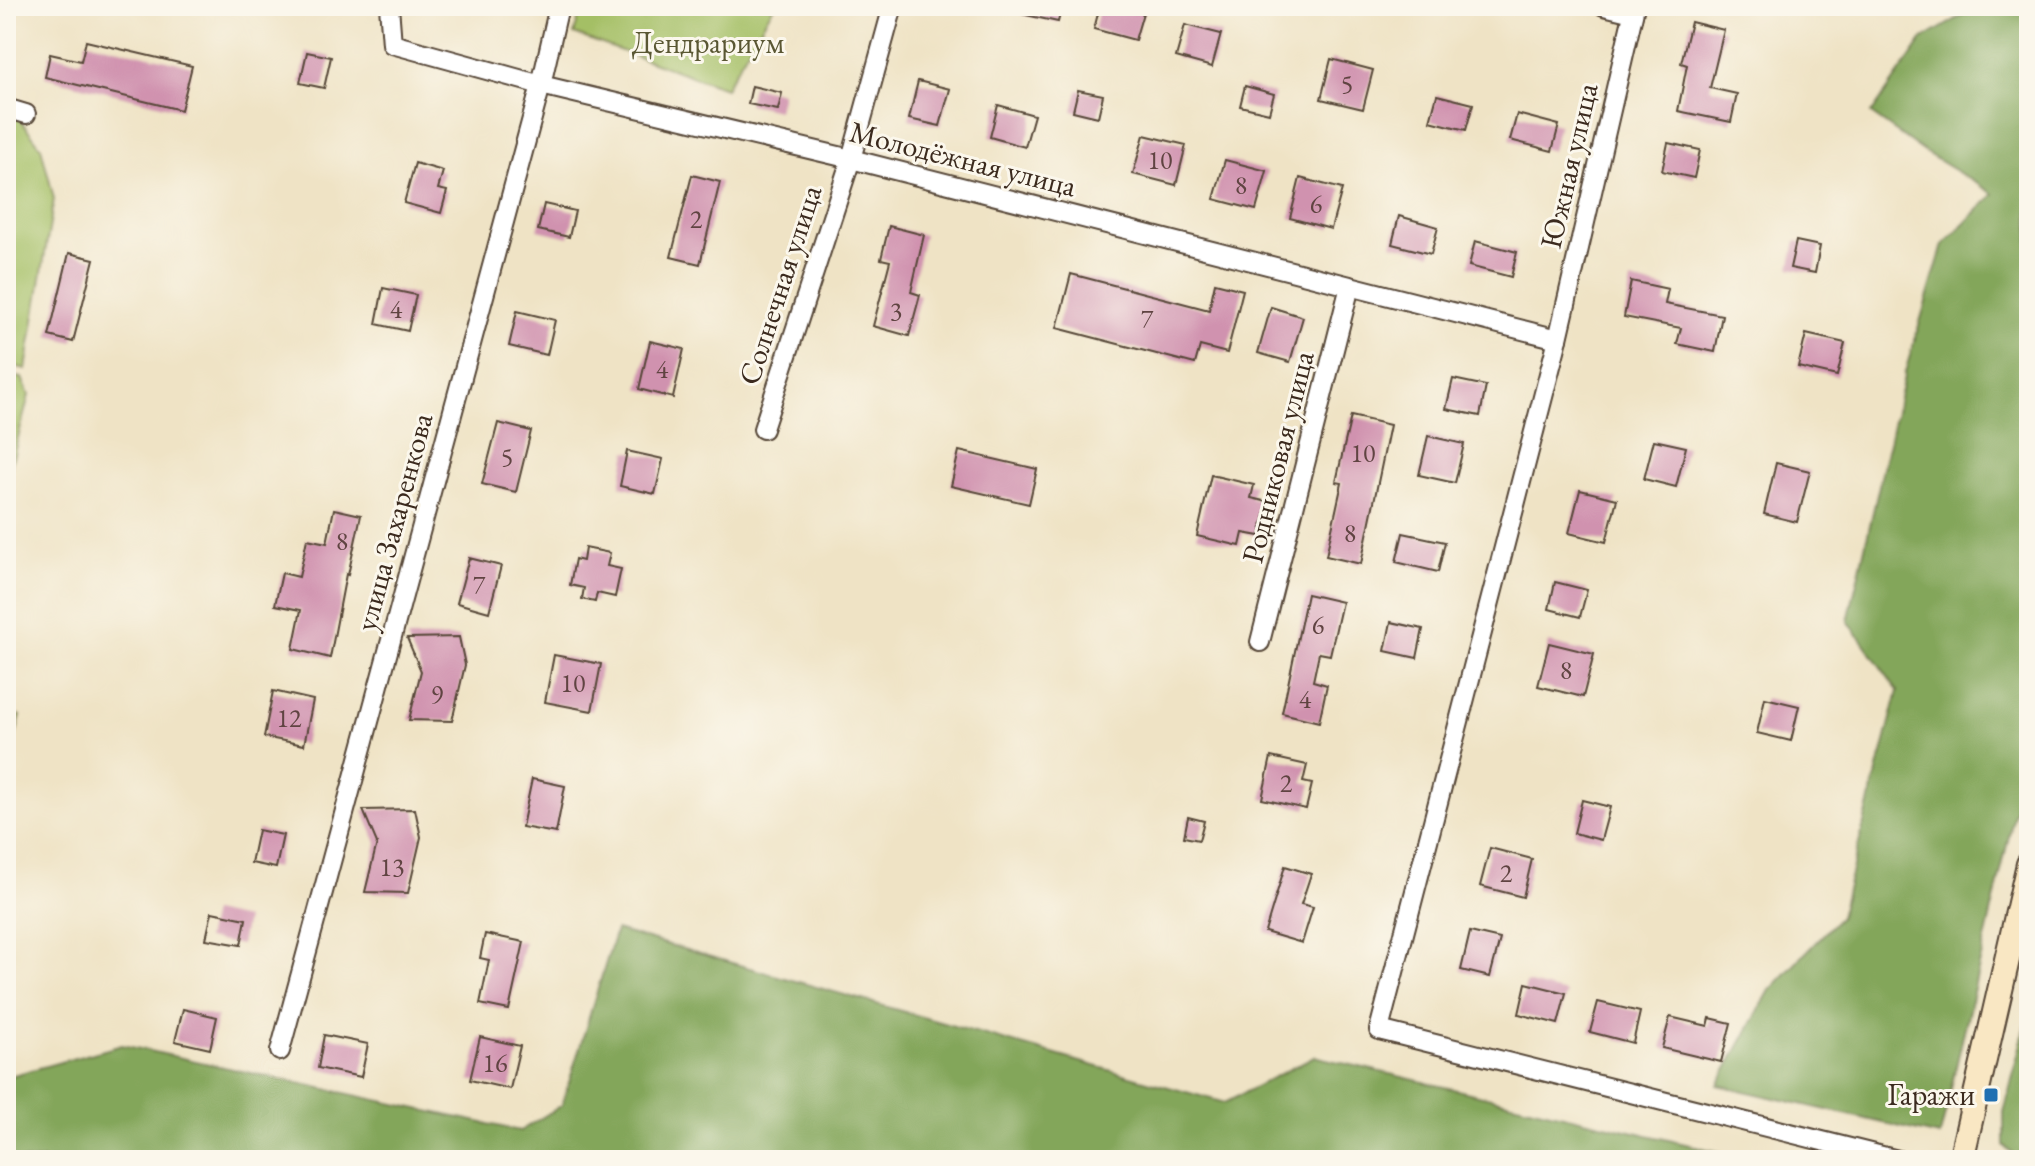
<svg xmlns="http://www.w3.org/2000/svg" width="2035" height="1166" font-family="'EB Garamond',serif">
<rect width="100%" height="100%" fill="#fbf7ec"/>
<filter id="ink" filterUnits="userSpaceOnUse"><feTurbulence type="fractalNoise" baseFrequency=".0125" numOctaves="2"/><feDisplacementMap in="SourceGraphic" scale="16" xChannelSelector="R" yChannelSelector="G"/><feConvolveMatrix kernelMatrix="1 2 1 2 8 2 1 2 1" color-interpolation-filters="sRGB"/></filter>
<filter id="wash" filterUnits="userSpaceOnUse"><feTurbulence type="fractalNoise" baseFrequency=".006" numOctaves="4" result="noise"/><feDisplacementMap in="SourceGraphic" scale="32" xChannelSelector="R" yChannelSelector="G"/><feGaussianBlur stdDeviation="1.8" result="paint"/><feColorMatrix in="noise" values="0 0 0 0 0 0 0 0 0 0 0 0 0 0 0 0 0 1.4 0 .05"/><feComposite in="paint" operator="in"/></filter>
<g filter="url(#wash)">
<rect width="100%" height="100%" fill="#efe3c5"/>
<g fill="#a4bf65" stroke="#707442" stroke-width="2">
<polygon points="582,6 774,6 725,88 574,34"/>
<polygon points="6,115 19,118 41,147 54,199 26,369 6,364"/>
<polygon points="6,376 22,378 29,395 10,469 6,467"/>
<polygon points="6,712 21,716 6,769"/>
</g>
<g fill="#83a65a" stroke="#5f683c" stroke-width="2">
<polygon points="1978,6 2029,6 2029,749 1940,1136 1718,1085 1770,990 1840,917 1898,691 1848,621 1905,372 1943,245 1994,194 1926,153 1871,114 1923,39"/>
<polygon points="616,930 1225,1103 1314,1056 1753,1160 6,1160 6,1077 122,1045 520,1131 562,1105"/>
<polygon points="2029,1010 2029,1160 2020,1160 2004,1145 2004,1112"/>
</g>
<g id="blocks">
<g fill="#d092af">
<polygon points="1013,6 1062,6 1058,22 1012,12"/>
<polygon points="1100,6 1145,6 1135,40 1094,29"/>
<polygon points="1691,22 1724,30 1710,88 1737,94 1731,122 1678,111 1687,65 1681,63"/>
<polygon points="1185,25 1221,34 1212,67 1176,57"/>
<polygon points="86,41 192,66 181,110 45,77 50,54 81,61"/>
<polygon points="307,52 331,57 324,88 300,83"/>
<polygon points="1331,59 1373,70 1363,109 1321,99"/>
<polygon points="918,81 950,89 940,126 909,119"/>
<polygon points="752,86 782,93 778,110 748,104"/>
<polygon points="1245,86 1274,94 1269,113 1240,106"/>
<polygon points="1078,90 1103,95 1098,117 1073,111"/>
<polygon points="1437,95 1473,104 1466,130 1430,121"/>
<polygon points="998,105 1034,115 1025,147 990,137"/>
<polygon points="1517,114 1559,125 1552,151 1510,140"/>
<polygon points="1144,135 1186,145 1176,185 1133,174"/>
<polygon points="1668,143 1700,150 1694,178 1662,171"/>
<polygon points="1225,160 1267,171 1256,210 1214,199"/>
<polygon points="415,163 443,171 438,189 447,191 441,213 404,203"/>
<polygon points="692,175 720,182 700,264 671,257"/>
<polygon points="1300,178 1342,189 1331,229 1290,218"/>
<polygon points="544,204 575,211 569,237 538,230"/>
<polygon points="1399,216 1438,227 1431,254 1392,244"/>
<polygon points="889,226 924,235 911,292 920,295 909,336 873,326 890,261 881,259"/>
<polygon points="1475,241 1517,252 1511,277 1469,266"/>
<polygon points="1796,241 1820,246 1815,273 1790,268"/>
<polygon points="69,253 94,259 73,342 49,336"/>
<polygon points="1071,274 1209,310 1215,283 1243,290 1227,353 1200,346 1195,364 1057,328"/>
<polygon points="1631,281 1668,289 1665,304 1722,315 1715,352 1677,344 1681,328 1624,317"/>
<polygon points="383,288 416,295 408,331 376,324"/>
<polygon points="1271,307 1303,317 1290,362 1258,353"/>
<polygon points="517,311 555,320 547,355 509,346"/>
<polygon points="1806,334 1845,343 1837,376 1798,367"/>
<polygon points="650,341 684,349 673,398 639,389"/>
<polygon points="1453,379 1486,386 1480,416 1446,409"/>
<polygon points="1351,416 1390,425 1361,564 1326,556 1342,483 1336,482"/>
<polygon points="498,423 531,431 516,492 482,484"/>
<polygon points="1428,436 1464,444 1455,483 1419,475"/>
<polygon points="1654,440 1686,447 1676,487 1644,479"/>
<polygon points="627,451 663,459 655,494 620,486"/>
<polygon points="959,451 1037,469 1029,504 951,486"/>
<polygon points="1776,463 1810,471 1797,522 1764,514"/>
<polygon points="1211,475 1254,485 1251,498 1268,502 1260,536 1243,533 1240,546 1197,536"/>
<polygon points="1580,490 1617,499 1606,542 1569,533"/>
<polygon points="334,509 361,515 348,575 346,574 330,658 293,649 301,610 275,605 282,573 299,577 307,539 327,543"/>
<polygon points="1403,533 1445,542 1438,572 1396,562"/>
<polygon points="585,548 610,553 607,566 621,569 615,597 597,593 595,602 582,599 584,588 570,585 575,559 583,561"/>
<polygon points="469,558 501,566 489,612 457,603"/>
<polygon points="1555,582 1587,590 1580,617 1549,609"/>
<polygon points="1307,594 1342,602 1330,655 1319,653 1313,681 1327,685 1319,722 1282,713"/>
<polygon points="1391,622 1423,629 1417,658 1385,651"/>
<polygon points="459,637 465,665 452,721 409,720 421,671 407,638"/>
<polygon points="1549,643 1594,654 1583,697 1538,686"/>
<polygon points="554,655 601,664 592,711 545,702"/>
<polygon points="273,691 313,700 304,745 264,737"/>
<polygon points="1765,698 1799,706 1791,741 1757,733"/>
<polygon points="1271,757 1307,765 1303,782 1312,784 1306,809 1262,799"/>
<polygon points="532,779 565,786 556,833 522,827"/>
<polygon points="1582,800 1610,807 1601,840 1574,833"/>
<polygon points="415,809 421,837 408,893 365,892 377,843 363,810"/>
<polygon points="1188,817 1204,821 1199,840 1184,837"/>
<polygon points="258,830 283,835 276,868 251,863"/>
<polygon points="1490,848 1532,859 1523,897 1480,886"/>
<polygon points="1285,866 1311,874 1301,904 1313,907 1302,943 1265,932"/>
<polygon points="212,912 246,919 241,945 206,939"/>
<polygon points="1470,932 1500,939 1490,977 1461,970"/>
<polygon points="485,934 524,942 509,1010 480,1004 489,960 480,958"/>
<polygon points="1526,983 1566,993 1558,1024 1519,1014"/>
<polygon points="1598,1002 1640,1012 1633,1043 1590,1032"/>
<polygon points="183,1009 217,1017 210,1049 175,1041"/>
<polygon points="1670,1017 1708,1026 1710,1018 1731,1023 1721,1062 1662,1048"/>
<polygon points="324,1035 368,1044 361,1077 318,1068"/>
<polygon points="480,1037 520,1046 510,1089 470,1080"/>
</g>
</g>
</g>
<g filter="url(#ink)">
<use href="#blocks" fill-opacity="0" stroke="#564637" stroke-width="2"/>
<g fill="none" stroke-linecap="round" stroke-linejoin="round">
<g stroke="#564637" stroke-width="22">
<g id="minor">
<polyline points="389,6 392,44 541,85 851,159 1558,339"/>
<polyline points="1604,6 1633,13"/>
<polyline points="1635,6 1558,339 1379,1030 1898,1160"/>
<polyline points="6,108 26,114"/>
<polyline points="763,429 851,159 893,6"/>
<polyline points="1260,642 1350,286"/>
<polyline points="280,1051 541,85 559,6"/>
</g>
</g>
<g stroke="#564637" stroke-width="28">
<polyline id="secondary" points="1961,1160 2029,864"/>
</g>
<use href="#minor" stroke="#fff" stroke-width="18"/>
<use href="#secondary" stroke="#f9e7c3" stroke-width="24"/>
</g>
</g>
<rect fill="#1f6fb2" stroke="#fbf7ec" stroke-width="3" x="1983" y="1087" width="16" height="16" rx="4"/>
<g text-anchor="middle" stroke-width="6" stroke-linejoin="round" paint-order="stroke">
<g font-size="26" fill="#604442">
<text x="1347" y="93">5</text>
<text x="1160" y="169">10</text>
<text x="1241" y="194">8</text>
<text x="1316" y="213">6</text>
<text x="696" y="228">2</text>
<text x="396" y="318">4</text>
<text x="896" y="320">3</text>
<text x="1147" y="328">7</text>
<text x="662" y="378">4</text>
<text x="1363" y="462">10</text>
<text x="507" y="466">5</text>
<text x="1350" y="542">8</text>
<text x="342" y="550">8</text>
<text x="479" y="594">7</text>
<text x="1318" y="634">6</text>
<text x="1566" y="679">8</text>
<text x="573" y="692">10</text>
<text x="437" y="704">9</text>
<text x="1305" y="708">4</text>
<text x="289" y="727">12</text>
<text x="1286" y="792">2</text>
<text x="392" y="876">13</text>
<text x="1506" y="882">2</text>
<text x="495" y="1072">16</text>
</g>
<g font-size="30" fill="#5a5733" stroke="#fbf7ec">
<text x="708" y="53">Дендрариум</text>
</g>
<g font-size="30" fill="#3b2a1e" stroke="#fbf7ec">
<text transform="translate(963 159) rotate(14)" y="10">Молодёжная улица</text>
<text transform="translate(1569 166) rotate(-77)" y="10">Южная улица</text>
<text transform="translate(780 285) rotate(-72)" y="10">Солнечная улица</text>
<text transform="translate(1278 457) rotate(-76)" y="10">Родниковая улица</text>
<text transform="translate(394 522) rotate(-75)" y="10">улица Захаренкова</text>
</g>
<g font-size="30" fill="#3b2a1e" stroke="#fbf7ec" text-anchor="end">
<text x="1975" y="1105">Гаражи</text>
</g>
</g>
<rect width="2035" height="1166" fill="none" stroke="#fbf7ec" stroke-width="32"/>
</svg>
